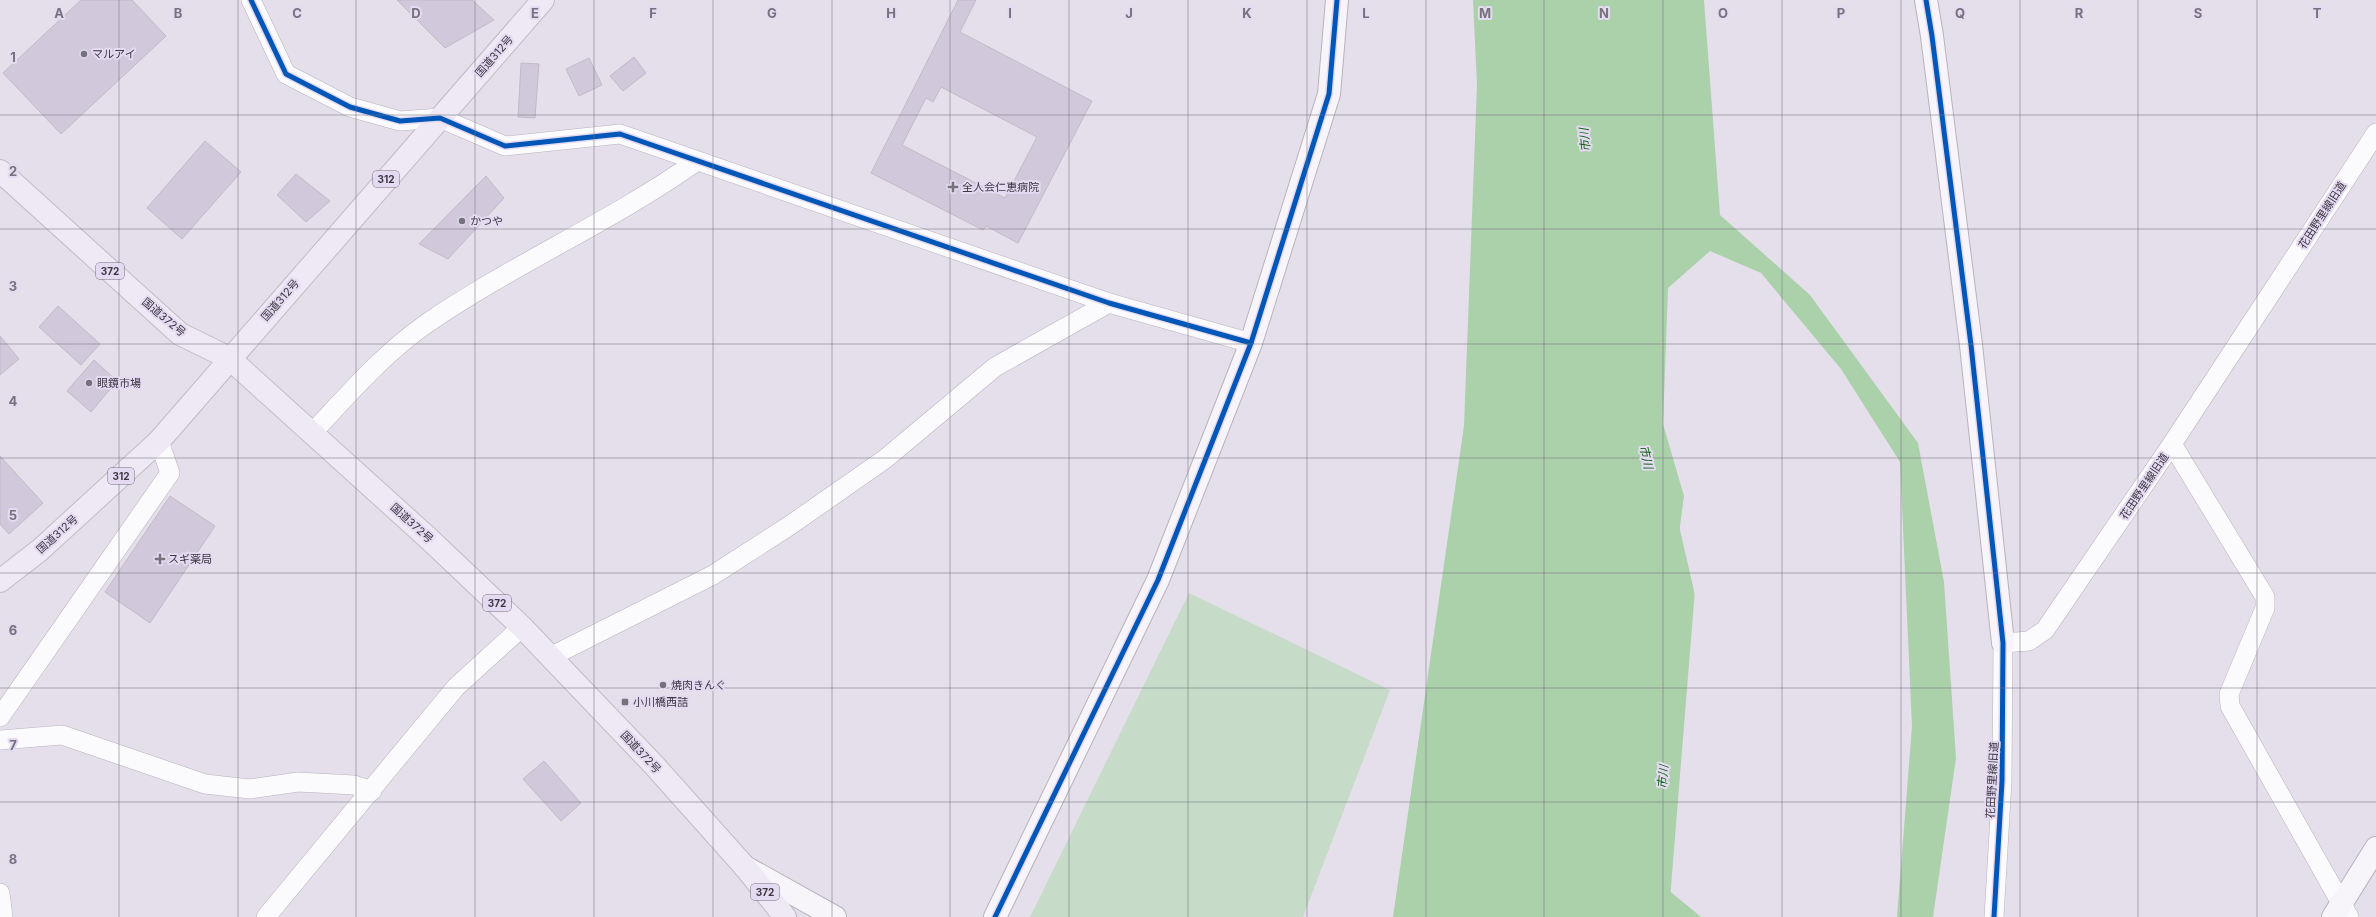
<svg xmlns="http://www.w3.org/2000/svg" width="2376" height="917" font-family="Inter,'Noto Sans JP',sans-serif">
<rect width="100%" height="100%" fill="#e5dfec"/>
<polygon fill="#c6dcc8" points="1189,593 1390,690 1303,917 1030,917"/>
<polygon fill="#aad1aa" points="1473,0 1704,0 1720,215 1810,295 1918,443 1944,582 1956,758 1933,917 1897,917 1912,726 1900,462 1841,369 1761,273 1710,251 1668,288 1663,424 1684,496 1664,646 1651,778 1649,874 1701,917 1393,917 1464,426 1477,85"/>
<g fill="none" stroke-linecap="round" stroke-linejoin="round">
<polyline stroke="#aad1aa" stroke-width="35" points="1651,917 1677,595 1662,530"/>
</g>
<g fill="#d1c9db" stroke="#c0bbc5" fill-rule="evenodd">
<polygon points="81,0 132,0 166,36 61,134 3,73"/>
<polygon points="397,0 472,0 494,20 445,48"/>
<path d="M958,0H976L960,32L1092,101L1018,243L986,226L983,230L871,173ZM941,87L1037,137L1005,198L902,145L926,98L933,102Z"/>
<polygon points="634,57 646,73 623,91 610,76"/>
<polygon points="589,58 602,85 579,96 566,69"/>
<polygon points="521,63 539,64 535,118 518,117"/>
<polygon points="205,141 241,172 182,239 147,208"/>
<polygon points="296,174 330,201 306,222 277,195"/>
<polygon points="486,176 504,198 448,259 419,244"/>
<polygon points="58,306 100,344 81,365 39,327"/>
<polygon points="0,336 19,359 0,375"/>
<polygon points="94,360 117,381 91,412 67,391"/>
<polygon points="0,456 43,503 9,534 0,524"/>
<polygon points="170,496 215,526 150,623 105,592"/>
<polygon points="544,761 581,803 561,821 523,779"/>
</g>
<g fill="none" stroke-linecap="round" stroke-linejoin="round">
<g stroke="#b7b3bd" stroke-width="20">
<g id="street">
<polyline points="251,0 286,74 350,107 400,121 440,118 505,146 620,134 1109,303 1251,343"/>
<path d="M312,433C348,395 383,354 426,324C513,264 611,222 697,161"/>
<polyline points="2172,444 2265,597 2265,608 2229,694 2230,706 2349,917"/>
<polyline points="552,656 713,575 789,526 885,459 995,367 1109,303"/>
<polyline points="0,717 170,473 159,441"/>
<polyline points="0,740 62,735 205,784 250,789 298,782 354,785 372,791"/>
<polyline points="0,893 3,917"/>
<polyline points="266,917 456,687 522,627"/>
<polyline points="1994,917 2002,781 2003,643 2029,641 2045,630 2172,444 2376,133"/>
</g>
</g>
<g stroke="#b7b3bd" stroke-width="24">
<g id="secondary">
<polyline points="1926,0 1932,36 1971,345 2003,643"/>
<polyline points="745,867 835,917"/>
<polyline points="995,917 1158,580 1251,343 1329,94 1337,0"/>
<polyline points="2333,917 2376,848"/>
</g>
</g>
<g stroke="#bfbdc3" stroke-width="24">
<g id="highway">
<polyline points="0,171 180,334 229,358 427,537 522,627 653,764 745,867 785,917"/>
<polyline points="0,581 40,550 159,441 543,0"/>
</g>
</g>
<use href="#street" stroke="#fbfafc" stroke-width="19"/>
<use href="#secondary" stroke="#f7f5fa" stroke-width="22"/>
<use href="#highway" stroke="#eee9f4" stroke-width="22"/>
<g stroke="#e4daf1" stroke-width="8">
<g id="cycleway">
<polyline points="251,0 286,74 350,107 400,121 440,118 505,146 620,134 1109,303 1251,343"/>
<polyline points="1926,0 1932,36 1971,345 2003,643 2002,781 1994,917"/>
<polyline points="995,917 1158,580 1251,343 1329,94 1337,0"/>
</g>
</g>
<use href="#cycleway" stroke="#0057b8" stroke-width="5"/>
</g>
<path fill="none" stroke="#76727c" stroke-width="1" stroke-opacity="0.55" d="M119,0V917M238,0V917M356,0V917M475,0V917M594,0V917M713,0V917M832,0V917M950,0V917M1069,0V917M1188,0V917M1307,0V917M1426,0V917M1544,0V917M1663,0V917M1782,0V917M1901,0V917M2020,0V917M2138,0V917M2257,0V917M0,115H2376M0,229H2376M0,344H2376M0,458H2376M0,573H2376M0,688H2376M0,802H2376"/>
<g fill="#76727c" stroke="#e4daf1" stroke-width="1.5">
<circle cx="84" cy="54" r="4"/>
<path d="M951 181h4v4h4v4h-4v4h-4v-4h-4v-4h4z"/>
<circle cx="462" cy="221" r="4"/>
<circle cx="89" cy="383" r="4"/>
<path d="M158 553h4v4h4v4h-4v4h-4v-4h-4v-4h4z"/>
<circle cx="663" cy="685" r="4"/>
<rect x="621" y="698" width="8" height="8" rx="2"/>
</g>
<g text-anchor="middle" stroke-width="4" stroke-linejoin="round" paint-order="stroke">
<g fill="#e4daf1" stroke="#6e6875" stroke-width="1">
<rect x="373" y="171" width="26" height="16" rx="3"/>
<rect x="96" y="263" width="28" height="16" rx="3"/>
<rect x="108" y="468" width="26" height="16" rx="3"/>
<rect x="483" y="595" width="28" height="16" rx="3"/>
<rect x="751" y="884" width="28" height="16" rx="3"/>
</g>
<g font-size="10" font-weight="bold" fill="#3b3740">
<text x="386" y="183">312</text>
<text x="110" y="275">372</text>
<text x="121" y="480">312</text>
<text x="497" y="607">372</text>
<text x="765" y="896">372</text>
</g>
<g font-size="11" fill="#3b3740" stroke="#e4daf1" text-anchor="start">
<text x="92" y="58">マルアイ</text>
<text x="962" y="191">全人会仁恵病院</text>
<text x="470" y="225">かつや</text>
<text x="97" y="387">眼鏡市場</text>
<text x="168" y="563">スギ薬局</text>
<text x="671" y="689">焼肉きんぐ</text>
<text x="633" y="706">小川橋西詰</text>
</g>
<g font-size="11" fill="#3b3740" stroke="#e4daf1">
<text transform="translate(494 56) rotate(-49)" y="4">国道312号</text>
<text transform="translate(2322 215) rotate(-57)" y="4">花田野里線旧道</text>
<text transform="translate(280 300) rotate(-49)" y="4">国道312号</text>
<text transform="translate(164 317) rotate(40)" y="4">国道372号</text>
<text transform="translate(2144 486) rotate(-56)" y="4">花田野里線旧道</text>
<text transform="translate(412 523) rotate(42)" y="4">国道372号</text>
<text transform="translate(57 534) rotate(-42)" y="4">国道312号</text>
<text transform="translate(641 752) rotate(47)" y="4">国道372号</text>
<text transform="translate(1992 780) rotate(-87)" y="4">花田野里線旧道</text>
</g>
<g font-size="12" font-style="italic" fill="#136616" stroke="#e4daf1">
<text transform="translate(1585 140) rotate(-95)" y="4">市川</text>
<text transform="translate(1646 457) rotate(77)" y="4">市川</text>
<text transform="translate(1663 777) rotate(-85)" y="4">市川</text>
</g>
</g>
<g font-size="13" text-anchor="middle" font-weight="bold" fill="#76727c" stroke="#e4daf1" stroke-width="4" stroke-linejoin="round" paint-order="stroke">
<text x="59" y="18">A</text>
<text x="178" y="18">B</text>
<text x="297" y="18">C</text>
<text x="416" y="18">D</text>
<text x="535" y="18">E</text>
<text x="653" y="18">F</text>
<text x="772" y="18">G</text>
<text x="891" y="18">H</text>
<text x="1010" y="18">I</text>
<text x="1129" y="18">J</text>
<text x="1247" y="18">K</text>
<text x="1366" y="18">L</text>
<text x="1485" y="18">M</text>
<text x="1604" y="18">N</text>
<text x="1723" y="18">O</text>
<text x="1841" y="18">P</text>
<text x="1960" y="18">Q</text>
<text x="2079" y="18">R</text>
<text x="2198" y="18">S</text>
<text x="2317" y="18">T</text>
<text x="13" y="62">1</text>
<text x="13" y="176">2</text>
<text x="13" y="291">3</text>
<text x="13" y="406">4</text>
<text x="13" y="520">5</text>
<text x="13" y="635">6</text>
<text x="13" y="750">7</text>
<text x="13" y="864">8</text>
</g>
</svg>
